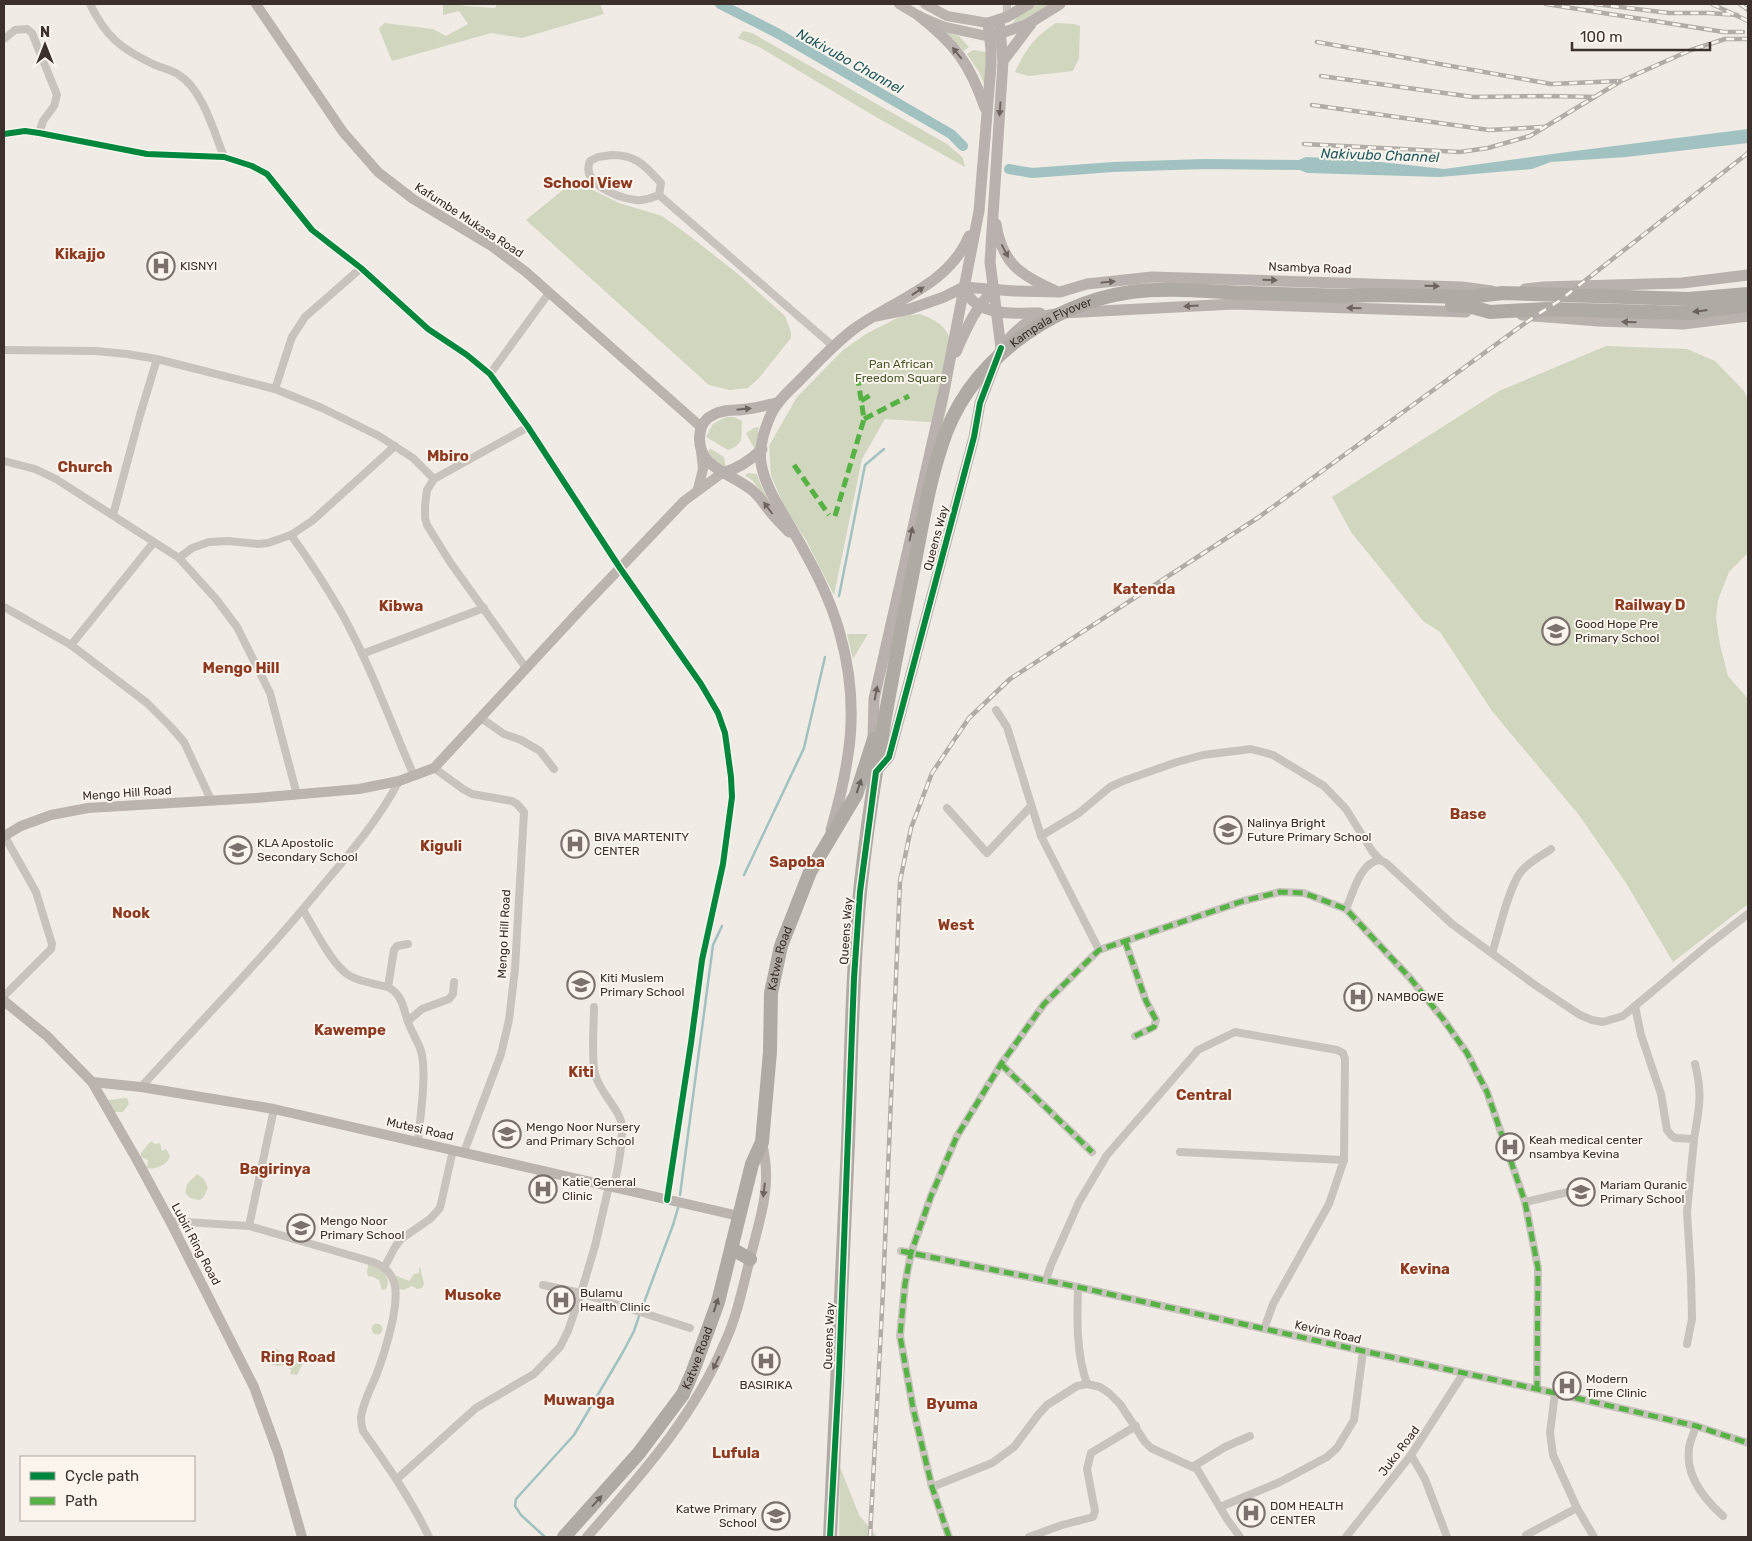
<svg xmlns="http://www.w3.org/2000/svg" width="1752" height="1541" font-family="Rubik,sans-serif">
<rect width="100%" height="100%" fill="#f0ebe5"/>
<g fill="#d1d6bf">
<polygon points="443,4 462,4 464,6 495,8 497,4 600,4 604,14 522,38 491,33 392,61 379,29 384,23 433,29 446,36 468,24 459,11 443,15"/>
<polygon points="1037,4 1052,4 1022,21 1012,24 1018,16"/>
<path d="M1056,23L1074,24L1080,26L1079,58L1073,71L1028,76L1015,72C1026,49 1034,37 1056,23Z"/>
<polygon points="743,31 752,33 947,144 963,158 965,167 876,117 759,47 738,38"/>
<polygon points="946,32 959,36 969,47 964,51"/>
<polygon points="973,50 987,52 985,86 979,72 967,54"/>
<polygon points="574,181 619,203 662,216 687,234 738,274 785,316 791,332 791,338 759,378 748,388 730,390 709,385 526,220"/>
<path d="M920,314C930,318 940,322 946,331C960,353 949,399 943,423L885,419L862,459L834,595L806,540L784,506L771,475L769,446L797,397L843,350L866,334L901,316Z"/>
<polygon points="1606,346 1687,349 1715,361 1744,391 1748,400 1748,553 1729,572 1718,600 1716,618 1720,645 1728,676 1748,699 1748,904 1673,962 1626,883 1579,815 1492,711 1440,632 1423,621 1351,532 1332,497 1499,391"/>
<path d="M726,417H734L742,421C741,436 745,444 728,450L706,437L713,424Z"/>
<polygon points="759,427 756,448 754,448 746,433 754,428"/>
<polygon points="709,449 711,449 724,457 726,468 718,465 709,453"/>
<polygon points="748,473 757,474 760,483 773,509 753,481 745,475"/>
<polygon points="847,634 868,634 853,659"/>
<polygon points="127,1098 129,1104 123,1112 113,1112 105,1104 108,1100"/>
<path d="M151,1141L155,1144L160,1143L162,1151L166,1149L170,1156C167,1165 156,1170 147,1168L148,1160L141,1157V1153Z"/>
<polygon points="197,1174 204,1179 208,1188 203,1198 199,1200 190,1198 185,1193 187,1184"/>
<path d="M372,1264C382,1269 392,1278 386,1289L382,1290L379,1280L371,1276L369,1277L367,1273L368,1265Z"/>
<polygon points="420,1267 424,1284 422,1288 417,1289 412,1286 404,1290 399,1289 393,1279 397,1276 409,1281 414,1274 419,1273 419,1268"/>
<circle cx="377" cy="1329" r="5.5"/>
<polygon points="276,1348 289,1359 293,1359 298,1354 303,1355 303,1363 297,1375 290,1374 291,1370 285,1365 278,1366 266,1363 263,1359 274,1355"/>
<polygon points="840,1467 859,1515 877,1537 839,1537"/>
</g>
<polygon fill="#a1c2c1" points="1748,129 1748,143 1626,157 1551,162 1532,169 1440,177 1307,173 1287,165 1306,157 1363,160 1444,169 1567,152"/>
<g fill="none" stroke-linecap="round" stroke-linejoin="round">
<g stroke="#a1c2c1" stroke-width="2.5">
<polyline points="839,596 865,465 884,449"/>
<polyline points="744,875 804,748 825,657"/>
<polyline points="680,1195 713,945 722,926"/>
<polyline points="642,1308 673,1225 678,1208"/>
<polyline points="545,1537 521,1515 515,1506 516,1499 574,1435 623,1352 634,1331 639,1316"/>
</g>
<g stroke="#a1c2c1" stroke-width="10">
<polyline points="720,4 777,33 951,134 963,146"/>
<polyline points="1009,169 1032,173 1113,167 1204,164 1300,165"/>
</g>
<g stroke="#c9c3be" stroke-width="8">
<path d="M90,4C106,37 121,49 155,65C162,68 172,70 179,75C203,90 214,132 224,157"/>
<polyline points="1007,4 1007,17"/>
<polyline points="4,39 15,30 27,29 32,33 57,95 54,106 43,121 39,133"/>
<polyline points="4,134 25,131 39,133 147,154 224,157 252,166 267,174 312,230 361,268 428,329 467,355 490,374 528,427 620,568 701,684 718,713 725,733 731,777 732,797 723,864 702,960 691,1043 667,1200"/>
<path d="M612,155C637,155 645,166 661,183L659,195C651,198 644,201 636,200C619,198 580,184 590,161L598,157Z"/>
<polyline points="659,195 834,347"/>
<polyline points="4,350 96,351 127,354 157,359 275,389 322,408 379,436 413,458 434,479"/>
<polyline points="490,374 549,293"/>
<polyline points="275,389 292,337 305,317 361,268"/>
<polyline points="4,461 35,469 56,479 179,558 216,599 237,627 270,693 297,795"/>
<polyline points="113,515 140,415 157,359"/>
<path d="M291,535C309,560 326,586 341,612C370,664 390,721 414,776"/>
<polyline points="179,558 192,548 209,542 228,541 258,544 268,543 291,535 312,521 395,446"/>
<polyline points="4,607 71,645 147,703 170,726 184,742 211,800"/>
<polyline points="71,645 154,542"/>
<polyline points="362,654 484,608"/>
<polyline points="526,668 450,562 427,525 425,518 425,506 427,490 434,479 528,427"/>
<polyline points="996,710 1007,727 1041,836 1099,950"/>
<polyline points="481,718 504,734 521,740 540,751 554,769"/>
<polyline points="434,768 463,789 472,794 512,801 517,804 524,812 515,969 509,1020 501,1054 464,1152"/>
<polyline points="947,808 987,853 1031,806"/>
<polyline points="1041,836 1079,813 1110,787 1123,781 1177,762 1203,755 1251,749 1273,755 1324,786 1346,809 1372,851 1380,860 1386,863 1452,924 1535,985 1580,1015 1592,1020 1603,1022 1623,1016 1709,944 1748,914"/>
<path d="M1346,909C1353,893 1360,862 1380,860"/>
<path d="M303,910C313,926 333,967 350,976C361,982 376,984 388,987C401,994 403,1005 407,1019C410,1029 416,1038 420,1048C428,1068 420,1118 418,1141"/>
<polyline points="1125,941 1146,1001 1156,1020 1154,1027 1135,1036"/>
<path d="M1492,953C1500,929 1506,897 1518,876C1525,864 1540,857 1551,849"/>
<polyline points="388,987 394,950 397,946 408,944"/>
<polyline points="4,996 51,949 52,944 36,892 4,835"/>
<polyline points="1635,1006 1641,1035 1661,1094 1667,1130 1671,1135 1675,1138 1694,1139 1687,1212 1691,1276 1692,1319 1687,1344"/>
<path d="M594,1007C594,1026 591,1056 595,1074C600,1092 613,1102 620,1118C626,1132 617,1171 614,1187"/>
<polyline points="408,1021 422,1009 449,999 453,994 454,982"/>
<polyline points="1001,1064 1092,1152"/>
<path d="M141,1087C202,1020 266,955 323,885C351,852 379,819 399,781"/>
<path d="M1694,1139C1699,1109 1703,1094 1695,1064"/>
<polyline points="1180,1152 1344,1160"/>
<polyline points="1525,1202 1581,1189"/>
<path d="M170,1221L249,1226L373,1262C383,1266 391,1272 394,1282C401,1303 384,1355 376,1376C371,1387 365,1399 362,1412C360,1418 361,1424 363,1431C387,1465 411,1499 429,1537"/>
<polyline points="249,1226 274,1109"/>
<polyline points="901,1251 1078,1287 1363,1351 1555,1393 1696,1426 1748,1443"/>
<polyline points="384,1268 395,1247 401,1239 430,1219 440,1208 453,1150"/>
<polyline points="1046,1280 1051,1265 1079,1202 1107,1155 1198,1050 1235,1032 1337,1050 1343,1053 1345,1059 1344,1160 1329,1204 1273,1304 1264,1329"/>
<polyline points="543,1285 581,1293 690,1328"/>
<path d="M1078,1287C1077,1320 1076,1352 1087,1384"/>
<polyline points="1555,1393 1550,1433 1553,1455 1577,1508 1594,1537"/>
<path d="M1696,1426C1694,1433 1690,1441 1689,1448C1685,1475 1704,1499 1723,1516"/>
<polyline points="1411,1455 1425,1479 1447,1537"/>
<polyline points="1194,1466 1225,1447 1250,1436"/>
<polyline points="397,1479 476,1408 534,1374 560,1347 568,1331 581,1293 595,1246 609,1186"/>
<polyline points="932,1487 992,1463 1014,1447 1038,1415 1047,1405 1077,1386 1087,1384 1100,1387 1109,1393 1120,1404 1145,1442 1151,1448 1197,1469 1227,1519 1240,1537"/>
<polyline points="1220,1507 1280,1482 1327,1457 1337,1448 1354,1420 1363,1351"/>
<polyline points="1526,1535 1577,1508"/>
<polyline points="949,1537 932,1487 913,1408 900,1336 905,1284 911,1253 931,1196 957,1136 1001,1064 1044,1004 1099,950 1243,901 1280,892 1304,893 1346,909 1410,978 1443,1019 1467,1053 1487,1092 1525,1202 1538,1268 1537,1389"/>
<polyline points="1029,1537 1062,1525 1093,1517 1095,1511 1087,1469 1091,1453 1136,1426"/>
<polyline points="1346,1537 1411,1455 1463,1374"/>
</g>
<g stroke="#bab3ae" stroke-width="10">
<polyline points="256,4 343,132 378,172 413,199 493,247 526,272 701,427"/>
<polyline points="899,4 919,16 945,27 991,37"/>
<polyline points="925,4 947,16 988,23"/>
<polyline points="698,489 703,469 701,451"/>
<polyline points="4,836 21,826 51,815 88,808 256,798 359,789 399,781 434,768 582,608 684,501 722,473"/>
<polyline points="4,1001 47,1036 92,1082 137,1160 170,1221 254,1387 278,1453 302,1537"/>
<polyline points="92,1082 141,1087 274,1109 739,1216"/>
<path d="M587,1537C639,1477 694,1417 725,1342C738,1314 744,1281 752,1251C758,1226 767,1199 766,1172C766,1162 764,1152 762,1142"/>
</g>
<g stroke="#b8b1ad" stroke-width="11">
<path d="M919,16C955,44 970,64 985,108"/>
<polyline points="995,35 1026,25 1060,4"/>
<polyline points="1003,61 1031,24"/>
<path d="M996,224C1002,263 1020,275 1054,290"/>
<path d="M964,287C966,291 969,297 973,301C989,316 1019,313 1040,313"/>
<polyline points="1525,289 1543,287 1682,283 1748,275"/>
<polyline points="1522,315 1598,321 1683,324 1748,316"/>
<polyline points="876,316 910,309 944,297 964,287 1014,291 1060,292 1087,284 1152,277 1462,287 1492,291"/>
<path d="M1001,348C1020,324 1032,316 1063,313L1234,304L1466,312"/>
<path d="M956,352C966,329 976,306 994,290"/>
<path d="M777,403C767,405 757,408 747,409C735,411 723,409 713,415C706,418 701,425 700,433C695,469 733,473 753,491C761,498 766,507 773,515C778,521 784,526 789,532"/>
<path d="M722,473C738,469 751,460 762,449"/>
<polyline points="873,741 874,699 944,391 979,211 991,65 991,49 988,23 1007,17 1029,4"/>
<polyline points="876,772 889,757 974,437 980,403 1001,348 990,262 1003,61 999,20"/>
<path d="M831,830C851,761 860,705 840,634C830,597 812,564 793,531C781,510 765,487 761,463C759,449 764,431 769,419C775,403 788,392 799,381C817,363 834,344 854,329C894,300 949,285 969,236"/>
</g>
<g stroke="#afaaa4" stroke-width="14">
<polyline points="1248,293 1347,296 1374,295 1468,297 1503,293 1688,299 1748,294"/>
<polyline points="1452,305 1468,306 1490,312 1546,309 1688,313 1748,305"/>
<polyline points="732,1249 750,1259"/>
<path id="s1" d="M564,1537L639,1453L683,1394L693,1371L718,1302L752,1164L762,1142L770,1052L771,993L781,946L810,872L856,795L874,739"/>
<path d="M830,1537C837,1406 843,1275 848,1144C851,1061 852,976 860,892C871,786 891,681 912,576"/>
</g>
<g stroke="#b1aca8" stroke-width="4.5">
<g id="rail">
<polyline points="1546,4 1724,32 1743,32"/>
<polyline points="1595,4 1669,13 1708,13 1737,15"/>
<polyline points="1712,4 1748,21"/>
<polyline points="1740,4 1748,10"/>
<polyline points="1317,42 1551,84 1618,81"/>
<polyline points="1321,76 1473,97 1549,96 1595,97"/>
<polyline points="1312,105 1489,130 1543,127"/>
<polyline points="1304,144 1460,152 1488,148 1530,136 1621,81 1691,50 1725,39 1748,39"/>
<polyline points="870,1537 883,1291 900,881 911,828 932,773 969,718 1010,679 1259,517 1535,316 1559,301 1748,153"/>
</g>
</g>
<use href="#rail" stroke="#fbf5ee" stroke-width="2.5" stroke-dasharray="8" stroke-linecap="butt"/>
<path stroke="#afaaa4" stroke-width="14" id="s2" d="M912,576C921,533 927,489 941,447C966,364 1047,304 1131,292C1169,287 1210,292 1248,293"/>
<g stroke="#57b246" stroke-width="5" stroke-dasharray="10 5" stroke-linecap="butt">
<polyline points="861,401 872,394"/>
<polyline points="864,419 909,396"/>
<polyline points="794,465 829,515"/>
<polyline points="835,516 864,419 857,373"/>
<polyline points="1125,941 1146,1001 1156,1020 1154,1027 1135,1036"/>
<polyline points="1001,1064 1092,1152"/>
<polyline points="901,1251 1078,1287 1363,1351 1555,1393 1696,1426 1748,1443"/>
<polyline points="949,1537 932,1487 913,1408 900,1336 905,1284 911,1253 931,1196 957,1136 1001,1064 1044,1004 1099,950 1243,901 1280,892 1304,893 1346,909 1410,978 1443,1019 1467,1053 1487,1092 1525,1202 1538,1268 1537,1389"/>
</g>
<g stroke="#fbf5ee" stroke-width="9">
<g id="cycleway">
<polyline points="4,134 25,131 39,133 147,154 224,157 252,166 267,174 312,230 361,268 428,329 467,355 490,374 528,427 620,568 701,684 718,713 725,733 731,777 732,797 723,864 702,960 691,1043 667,1200"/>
<polyline points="830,1537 839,1374 854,978 860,892 876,772 889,757 974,437 980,403 1001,348"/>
</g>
</g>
<use href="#cycleway" stroke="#00873e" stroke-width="6"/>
</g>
<defs><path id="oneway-solid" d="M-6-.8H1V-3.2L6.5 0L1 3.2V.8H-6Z" transform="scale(1.25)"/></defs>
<g fill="#6d645f">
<use href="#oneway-solid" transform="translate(957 53) rotate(-129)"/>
<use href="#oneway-solid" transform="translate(1000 109) rotate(94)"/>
<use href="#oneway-solid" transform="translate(1005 251) rotate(62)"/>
<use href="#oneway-solid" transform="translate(1270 280) rotate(2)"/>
<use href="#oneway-solid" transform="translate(1108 282) rotate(-6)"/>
<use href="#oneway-solid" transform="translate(1432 286) rotate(1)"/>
<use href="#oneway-solid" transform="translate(918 291) rotate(-34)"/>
<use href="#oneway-solid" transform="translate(1191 306) rotate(177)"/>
<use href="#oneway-solid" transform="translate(1354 308) rotate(-178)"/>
<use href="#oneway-solid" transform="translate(1629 322) rotate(-178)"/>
<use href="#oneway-solid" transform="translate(744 409) rotate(-6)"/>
<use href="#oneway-solid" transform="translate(768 508) rotate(-127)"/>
<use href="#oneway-solid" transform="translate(911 534) rotate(-78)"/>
<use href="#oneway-solid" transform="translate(876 693) rotate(-79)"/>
</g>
<g fill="#69615b">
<use href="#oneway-solid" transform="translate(1700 311) rotate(173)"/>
<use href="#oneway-solid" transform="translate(859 786) rotate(-72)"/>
<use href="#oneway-solid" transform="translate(716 1305) rotate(-72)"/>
<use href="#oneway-solid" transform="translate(597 1501) rotate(-48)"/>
</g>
<g fill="#6e645f">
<use href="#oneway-solid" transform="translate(764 1190) rotate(97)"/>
<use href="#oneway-solid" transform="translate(716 1363) rotate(116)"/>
</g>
<defs>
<g id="hospital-ring" transform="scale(1.4375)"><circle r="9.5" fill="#fbf5ee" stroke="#7a716c" stroke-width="1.5"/><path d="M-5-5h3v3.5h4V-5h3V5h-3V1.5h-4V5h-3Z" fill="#7a716c"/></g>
<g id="school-ring" transform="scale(1.4375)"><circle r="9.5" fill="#fbf5ee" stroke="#7a716c" stroke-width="1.5"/><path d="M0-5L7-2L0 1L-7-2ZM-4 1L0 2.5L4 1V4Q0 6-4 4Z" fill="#7a716c"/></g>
</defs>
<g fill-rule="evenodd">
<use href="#hospital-ring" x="161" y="266"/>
<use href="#school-ring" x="1556" y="631"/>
<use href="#school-ring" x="1228" y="830"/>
<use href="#hospital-ring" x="575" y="844"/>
<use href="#school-ring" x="238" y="850"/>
<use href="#school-ring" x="581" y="985"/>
<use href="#hospital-ring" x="1358" y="997"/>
<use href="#school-ring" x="507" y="1134"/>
<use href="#hospital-ring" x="1510" y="1147"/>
<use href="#hospital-ring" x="543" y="1189"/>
<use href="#school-ring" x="1581" y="1192"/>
<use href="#school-ring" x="301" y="1228"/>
<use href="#hospital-ring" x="561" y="1300"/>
<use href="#hospital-ring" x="766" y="1361"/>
<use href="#hospital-ring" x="1567" y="1386"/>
<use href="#hospital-ring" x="1251" y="1513"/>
<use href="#school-ring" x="776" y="1516"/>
</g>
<g text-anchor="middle" stroke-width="4" stroke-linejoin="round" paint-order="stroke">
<g font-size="12" fill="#3b302b" stroke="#fbf5ee">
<text transform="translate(469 220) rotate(33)" y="4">Kafumbe Mukasa Road</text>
<text transform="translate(1310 268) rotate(2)" y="4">Nsambya Road</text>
<text dy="4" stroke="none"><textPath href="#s2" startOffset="304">Kampala Flyover</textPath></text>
<text transform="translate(936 538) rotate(-75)" y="4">Queens Way</text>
<text transform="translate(127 793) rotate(-4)" y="4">Mengo Hill Road</text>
<text transform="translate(846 931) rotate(-86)" y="4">Queens Way</text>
<text transform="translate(504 934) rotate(-87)" y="4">Mengo Hill Road</text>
<text dy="4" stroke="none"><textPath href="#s1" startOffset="636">Katwe Road</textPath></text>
<text transform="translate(420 1129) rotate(13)" y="4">Mutesi Road</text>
<text transform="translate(196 1244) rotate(62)" y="4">Lubiri Ring Road</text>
<text transform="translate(1328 1332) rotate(13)" y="4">Kevina Road</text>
<text transform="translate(829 1336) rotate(-88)" y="4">Queens Way</text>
<text dy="4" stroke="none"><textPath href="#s1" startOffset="225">Katwe Road</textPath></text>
<text transform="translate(1399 1451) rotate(-53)" y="4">Juko Road</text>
</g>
<g font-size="12" fill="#3b302b" stroke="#fbf5ee" text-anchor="start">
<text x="180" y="270">KISNYI</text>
<text x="1575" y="628">Good Hope Pre<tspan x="1575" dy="14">Primary School</tspan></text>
<text x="1247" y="827">Nalinya Bright<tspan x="1247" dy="14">Future Primary School</tspan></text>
<text x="594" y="841">BIVA MARTENITY<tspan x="594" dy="14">CENTER</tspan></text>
<text x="257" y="847">KLA Apostolic<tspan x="257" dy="14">Secondary School</tspan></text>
<text x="600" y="982">Kiti Muslem<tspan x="600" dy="14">Primary School</tspan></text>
<text x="1377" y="1001">NAMBOGWE</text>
<text x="526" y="1131">Mengo Noor Nursery<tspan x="526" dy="14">and Primary School</tspan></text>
<text x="1529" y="1144">Keah medical center<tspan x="1529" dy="14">nsambya Kevina</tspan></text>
<text x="562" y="1186">Katie General<tspan x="562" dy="14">Clinic</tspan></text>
<text x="1600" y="1189">Mariam Quranic<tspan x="1600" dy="14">Primary School</tspan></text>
<text x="320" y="1225">Mengo Noor<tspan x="320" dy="14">Primary School</tspan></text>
<text x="580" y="1297">Bulamu<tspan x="580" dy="14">Health Clinic</tspan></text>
<text x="1586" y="1383">Modern<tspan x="1586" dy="14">Time Clinic</tspan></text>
<text x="766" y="1389" text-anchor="middle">BASIRIKA</text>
<text x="1270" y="1510">DOM HEALTH<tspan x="1270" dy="14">CENTER</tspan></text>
<text x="757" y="1513" text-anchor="end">Katwe Primary<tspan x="757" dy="14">School</tspan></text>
</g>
<g font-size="12" fill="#4a5a2e" stroke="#fbf5ee">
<text x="901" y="368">Pan African<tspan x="901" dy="14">Freedom Square</tspan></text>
</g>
<g font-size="14" font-style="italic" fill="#1f5a5e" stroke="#fbf5ee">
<text transform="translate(850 61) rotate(29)" y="5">Nakivubo Channel</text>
<text transform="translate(1380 155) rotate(2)" y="5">Nakivubo Channel</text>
</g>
<g font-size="15" font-weight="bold" fill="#8c3b22" stroke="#fbf5ee">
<text x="588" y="188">School View</text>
<text x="80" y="259">Kikajjo</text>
<text x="448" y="461">Mbiro</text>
<text x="85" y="472">Church</text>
<text x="1144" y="594">Katenda</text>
<text x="1650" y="610">Railway D</text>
<text x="401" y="611">Kibwa</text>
<text x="241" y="673">Mengo Hill</text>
<text x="1468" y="819">Base</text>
<text x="441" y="851">Kiguli</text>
<text x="797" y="867">Sapoba</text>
<text x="131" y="918">Nook</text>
<text x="956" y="930">West</text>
<text x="350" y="1035">Kawempe</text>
<text x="581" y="1077">Kiti</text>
<text x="1204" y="1100">Central</text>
<text x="275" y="1174">Bagirinya</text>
<text x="1425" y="1274">Kevina</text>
<text x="473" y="1300">Musoke</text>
<text x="298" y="1362">Ring Road</text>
<text x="579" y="1405">Muwanga</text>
<text x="952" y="1409">Byuma</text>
<text x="736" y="1458">Lufula</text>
</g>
</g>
<rect width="1752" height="1541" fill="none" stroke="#3b302b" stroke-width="10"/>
<rect x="20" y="1456" width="175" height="65" fill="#fbf5ee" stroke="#aea6a0"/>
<rect x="30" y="1472" width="25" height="8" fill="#00873e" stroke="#aea6a0"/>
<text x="65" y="1481" font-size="15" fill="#3b302b">Cycle path</text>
<rect x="30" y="1497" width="25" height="8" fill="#57b246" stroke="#aea6a0"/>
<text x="65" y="1506" font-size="15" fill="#3b302b">Path</text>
<g transform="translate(45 45)" stroke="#fbf5ee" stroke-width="4" paint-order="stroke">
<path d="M0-4L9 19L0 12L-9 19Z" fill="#3b302b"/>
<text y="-8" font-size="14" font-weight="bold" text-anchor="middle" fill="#3b302b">N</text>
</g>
<path d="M1572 42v8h138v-8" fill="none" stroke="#3b302b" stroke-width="2.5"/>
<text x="1580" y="42" font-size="15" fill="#3b302b" stroke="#fbf5ee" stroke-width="4" paint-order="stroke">100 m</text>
</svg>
